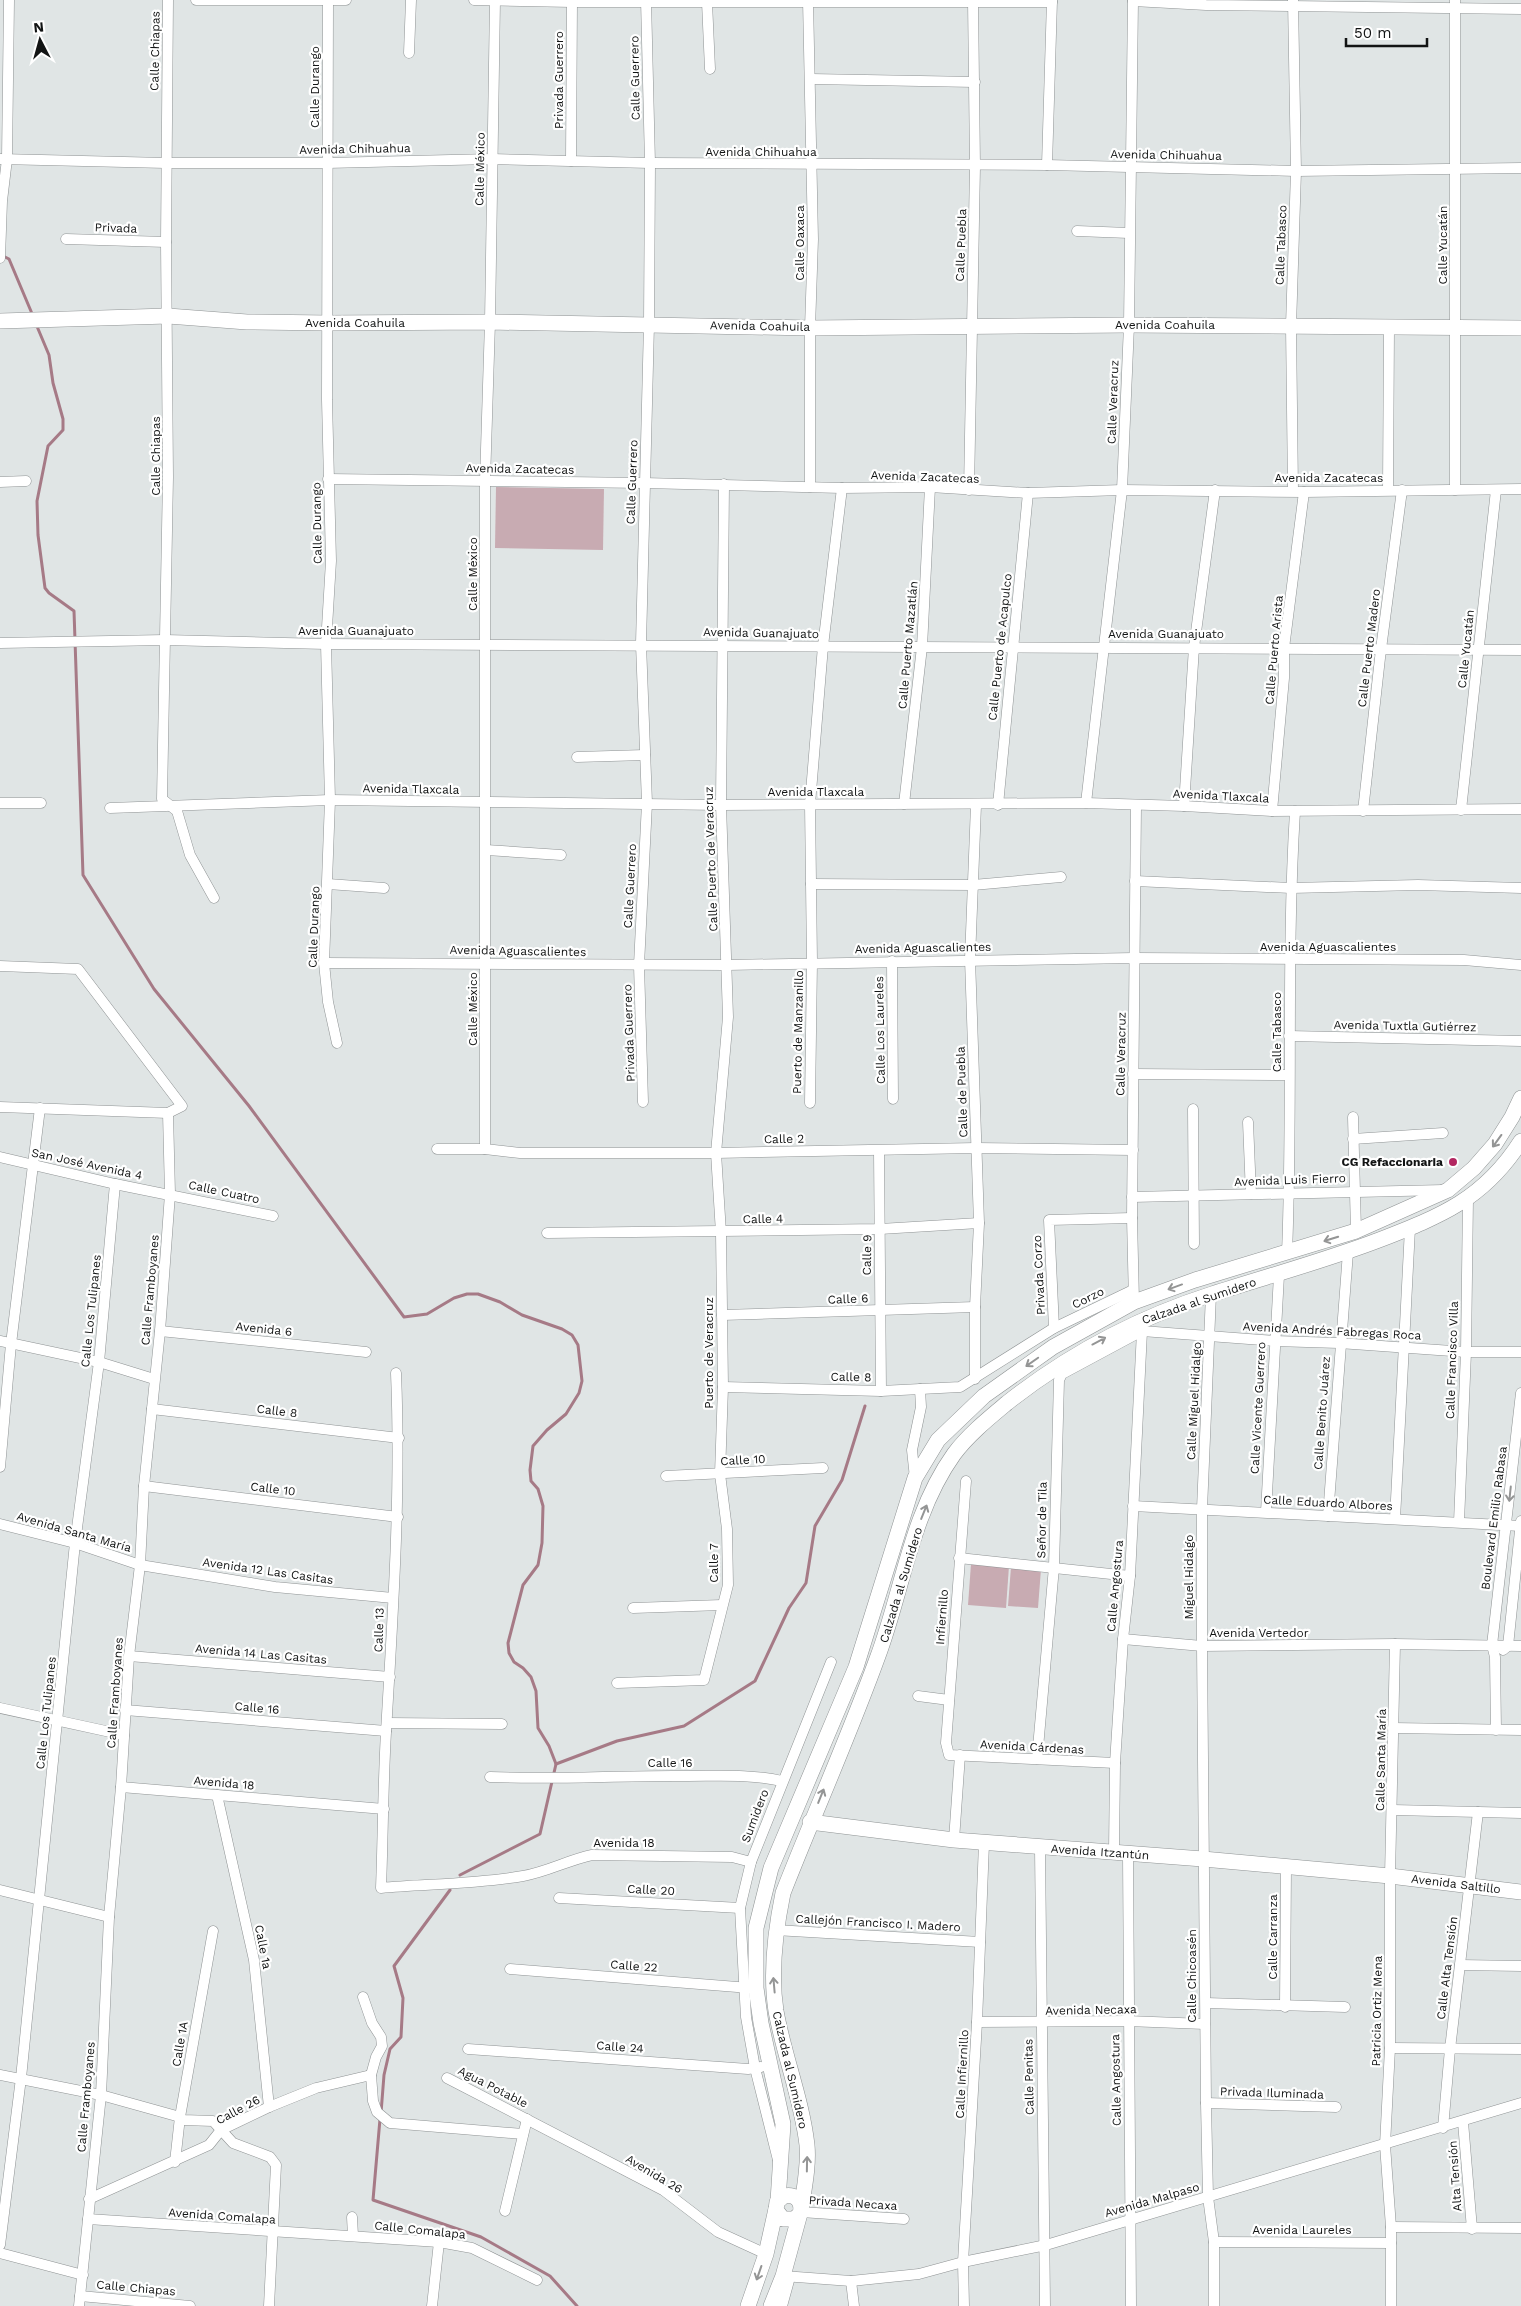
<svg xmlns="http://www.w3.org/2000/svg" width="1521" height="2306" font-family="'Work Sans',sans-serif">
<rect width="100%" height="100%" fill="#e0e5e5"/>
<g fill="#c8abb2">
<polygon points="496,487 604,489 603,550 495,548"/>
<polygon points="971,1564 1009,1566 1006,1608 968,1605"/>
<polygon points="1011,1567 1041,1569 1038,1608 1008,1606"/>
</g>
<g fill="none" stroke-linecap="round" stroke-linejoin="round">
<g stroke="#a67a86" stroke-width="3">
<polyline points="3,256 9,259 33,316"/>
<polyline points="36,324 49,355 53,383 63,419 63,430 48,446 37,501 38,535 45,588 49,593 74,611 83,875 154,989 249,1106 404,1317 427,1314 454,1298 467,1294 478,1294 500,1302 522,1315 562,1329 572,1335 578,1345 582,1381 579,1393 566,1414 547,1430 533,1446 530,1470 531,1481 538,1489 543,1506 542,1543 538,1565 523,1585 508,1643 509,1653 514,1662 523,1668 531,1677 536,1691 538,1728 549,1746 556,1764 540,1834 460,1875"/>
<polyline points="556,1764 617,1741 684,1726 755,1681 789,1608 806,1583 815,1526 842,1480 865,1406"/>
<polyline points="381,2113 384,2075 390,2049 401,2037 403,1998 394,1966 450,1890"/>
<polyline points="380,2119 373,2200 481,2237 550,2276 577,2306"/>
</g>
<g stroke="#8f9394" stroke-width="11">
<g id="street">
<polyline points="168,0 166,242 168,477 162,799 177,811 190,855 214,898"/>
<polyline points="196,0 346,0"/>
<polyline points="328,0 327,400 331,561 326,644 330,800 324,963 328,1002 337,1043"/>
<polyline points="474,0 572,2 1052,2"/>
<polyline points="808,0 813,239 810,328 810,487"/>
<polyline points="1293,0 1296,171 1291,326 1293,491"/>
<polyline points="1455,0 1455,490"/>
<polyline points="1133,1 1206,5 1521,9"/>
<polyline points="707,2 710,69"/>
<polyline points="409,53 411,0"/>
<polyline points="811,79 975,82"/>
<polyline points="0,159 166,163 327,163 492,159 650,163 1047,165 1296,171 1521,168"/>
<polyline points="571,161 572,0"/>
<polyline points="1047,165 1052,0"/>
<polyline points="1077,231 1129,233"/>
<polyline points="66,239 166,242"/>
<polyline points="0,258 2,201 7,159 9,0"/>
<polyline points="328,479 644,483 842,488 930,487 1028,493 1122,490 1304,492 1521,489"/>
<polyline points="0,482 26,481"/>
<polyline points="969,490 975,166 973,0"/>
<polyline points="1388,490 1389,327"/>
<polyline points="0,643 165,640 326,644 1521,650"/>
<polyline points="577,757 645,755"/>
<polyline points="0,803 41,803"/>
<polyline points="1086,803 1122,490 1129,325 1133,0"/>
<polyline points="904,804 922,647 930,487"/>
<polyline points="998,805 1028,493"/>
<polyline points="1184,806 1194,647 1215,490"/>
<polyline points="110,808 330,800 721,805 1086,803 1184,806 1272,811 1521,809"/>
<polyline points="1461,810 1496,490"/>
<polyline points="1272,811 1284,678 1284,648 1304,492"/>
<polyline points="1363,811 1381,649 1402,490"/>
<polyline points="486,850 561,855"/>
<polyline points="1135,881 1291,888 1418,885 1521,888"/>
<polyline points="328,884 384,888"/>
<polyline points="811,884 973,885 1061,877"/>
<polyline points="892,961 893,1099"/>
<polyline points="324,963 727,965 1134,958 1464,960 1521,965"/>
<polyline points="0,966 78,969 182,1106 168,1113 0,1107"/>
<polyline points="1289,1036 1521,1041"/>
<polyline points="1133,1074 1289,1075"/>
<polyline points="643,1102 639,965 647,803 641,644 649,324 650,163 646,0"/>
<polyline points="810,1103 812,962 810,804 823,646 842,488"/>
<polyline points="1193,1109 1194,1244"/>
<polyline points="1353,1117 1356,1231"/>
<polyline points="1248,1122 1251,1194"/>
<polyline points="1353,1139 1443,1133"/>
<polyline points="437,1149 485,1149 520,1153 716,1153 976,1148 1133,1150"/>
<polyline points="485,1149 485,481 490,322 495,0"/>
<polyline points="879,1151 881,1391"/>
<polyline points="0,1157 115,1184 273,1216"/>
<polyline points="1132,1197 1444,1190"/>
<polyline points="547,1233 880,1229 979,1223"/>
<path d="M1287,1253C1293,1106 1286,958 1295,811"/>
<polyline points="1211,1294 1202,1509 1202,1646 1206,2103 1208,2197 1214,2242 1214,2306"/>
<polyline points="1134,1302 1132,1218 1136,806"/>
<polyline points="722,1315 975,1307"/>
<polyline points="1054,1328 1049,1220 1132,1218"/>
<polyline points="160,1331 366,1352"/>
<polyline points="0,1341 99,1362 154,1379"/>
<path d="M396,1373C401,1493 393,1613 386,1732C383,1784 383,1836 381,1888C427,1884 478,1884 523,1876C547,1872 568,1860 592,1855L732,1857L751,1862"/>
<polyline points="975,1379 975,1307 979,1223 970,959 976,805"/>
<polyline points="723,1387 881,1391 960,1387 1054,1328 1133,1290"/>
<polyline points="152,1409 399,1438"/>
<polyline points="0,1467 11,1344 40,1108"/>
<polyline points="666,1476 823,1468"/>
<polyline points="915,1478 912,1450 921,1407 920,1389"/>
<polyline points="966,1481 946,1743 949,1755 1115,1763"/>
<polyline points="144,1486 398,1517"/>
<polyline points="1133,1506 1521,1526"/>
<polyline points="1266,1512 1279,1275"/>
<polyline points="1328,1516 1348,1252"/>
<polyline points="1395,1519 1410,1228"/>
<polyline points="1459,1522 1466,1352 1468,1198"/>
<polyline points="0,1524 75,1543 140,1565 275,1587 393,1598"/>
<polyline points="959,1558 1130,1576"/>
<polyline points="633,1608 722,1605"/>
<polyline points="1123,1639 1202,1646 1395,1644 1521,1646"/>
<polyline points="1503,1650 1508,1646 1521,1521"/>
<polyline points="129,1656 390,1677"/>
<polyline points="617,1683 704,1680 728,1585 727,1529 720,1474 723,1387 721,1233 716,1153 728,1017 721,805 724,484"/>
<polyline points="918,1696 949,1700"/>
<polyline points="0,1708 124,1735"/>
<polyline points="125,1710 386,1731"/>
<polyline points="387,1723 502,1724"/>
<polyline points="1393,1728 1521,1730"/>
<polyline points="1496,1730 1495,1657 1492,1645 1521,1393"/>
<polyline points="1037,1759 1054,1567 1059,1380 1062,1374 1142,1331 1274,1341 1339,1343 1466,1352 1521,1352"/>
<path d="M490,1777C556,1780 622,1775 688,1776C720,1776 751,1774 782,1781"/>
<polyline points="121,1787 384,1809"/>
<polyline points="217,1795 254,1960 269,2107"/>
<polyline points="1393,1810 1521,1813"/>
<polyline points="954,1840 960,1755"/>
<polyline points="1040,1848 1045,2306"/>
<polyline points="1114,1853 1115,1763 1123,1639 1130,1576 1142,1331 1140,1327"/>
<polyline points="1128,1854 1131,2306"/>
<polyline points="0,1890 109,1917"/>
<polyline points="559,1898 740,1908"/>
<polyline points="775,1930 980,1942"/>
<polyline points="1460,1965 1521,1966"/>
<polyline points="510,1969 750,1988"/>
<polyline points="363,1997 372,2023 381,2037 382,2046 376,2057 371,2075"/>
<polyline points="1206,2003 1345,2007"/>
<polyline points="1285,2007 1286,1867"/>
<polyline points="977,2022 1127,2021 1205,2024"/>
<polyline points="1390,2048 1521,2049"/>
<polyline points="468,2049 748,2069 761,2067"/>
<polyline points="0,2075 101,2095 180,2117 183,2120 213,2121 233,2143 270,2157 276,2165 269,2306"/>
<polyline points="447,2078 663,2190 718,2232 766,2254"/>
<polyline points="1206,2103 1336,2107"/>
<polyline points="1463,2122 1472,2229"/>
<polyline points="1443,2128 1450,2049 1478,1812"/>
<polyline points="778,2160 755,2068 746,2017 740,1908 751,1862 831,1662"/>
<polyline points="175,2162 180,2117 213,1931"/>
<polyline points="89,2199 209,2145 221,2130 269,2107 316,2088 371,2075 373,2101 377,2112 390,2123 523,2134"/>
<polyline points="505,2211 527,2119"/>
<polyline points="801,2212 904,2219"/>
<polyline points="352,2217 353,2236"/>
<polyline points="88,2219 439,2242 472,2248 537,2280"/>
<polyline points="1391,2227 1521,2228"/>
<polyline points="1214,2242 1391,2243"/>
<polyline points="0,2245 21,2078 75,1543 99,1362 115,1184"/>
<polyline points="0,2253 83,2275"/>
<polyline points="783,2276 851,2281 919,2274 963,2262 1046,2245 1521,2103"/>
<polyline points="851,2281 854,2306"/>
<polyline points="80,2296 190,2306"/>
<polyline points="79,2306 101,2095 109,1917 121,1787 129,1656 140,1565 144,1486 160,1331 170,1194 168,1113"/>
<polyline points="432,2306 439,2242"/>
<polyline points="782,2306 790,2277"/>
<polyline points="964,2306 963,2262 977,2022 984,1843"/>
<polyline points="1391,2306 1391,2227 1385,2145 1390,2048 1390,1876 1395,1644"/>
</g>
</g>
<g stroke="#8f9394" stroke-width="16">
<g id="secondary">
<polyline points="0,321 168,316 247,322 328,323 490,322 810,328 1129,325 1521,328"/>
<polyline points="810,1822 954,1840 1203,1859 1390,1876 1521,1892"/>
<polyline points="778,2201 783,2124 761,2023 756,1988 756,1928 771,1868 856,1667 915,1478 938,1440 984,1396 1053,1347 1134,1302 1195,1280 1356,1231 1448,1190 1474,1168 1495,1144 1512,1117 1521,1098"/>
<path d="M801,2210C804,2189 809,2166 807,2145C802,2100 784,2056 776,2011C770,1972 775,1932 783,1893C814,1814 849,1736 878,1656C903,1589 911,1514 954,1454C968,1435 989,1418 1007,1403C1069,1354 1137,1318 1212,1294C1268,1276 1324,1261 1379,1240C1441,1216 1484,1199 1521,1141"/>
<polyline points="748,2306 766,2254 776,2209"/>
<path d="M771,2306L783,2276L801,2210C801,2199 794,2194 784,2196L777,2202L776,2210L783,2219H794L800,2214"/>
</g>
</g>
<use href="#street" stroke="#fff" stroke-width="10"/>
<use href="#secondary" stroke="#fff" stroke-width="15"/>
</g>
<defs><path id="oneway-shaft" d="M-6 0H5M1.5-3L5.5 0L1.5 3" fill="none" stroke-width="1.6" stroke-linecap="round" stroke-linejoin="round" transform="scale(1.25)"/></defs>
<g stroke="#949595">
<use href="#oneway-shaft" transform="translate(1497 1141) rotate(126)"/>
<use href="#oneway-shaft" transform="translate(1331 1239) rotate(163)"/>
<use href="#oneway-shaft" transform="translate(1175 1287) rotate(160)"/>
<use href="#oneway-shaft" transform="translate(1099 1341) rotate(-28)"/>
<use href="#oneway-shaft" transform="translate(1032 1362) rotate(145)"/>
<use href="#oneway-shaft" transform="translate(1510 1494) rotate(96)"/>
<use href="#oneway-shaft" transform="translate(924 1512) rotate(-68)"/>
<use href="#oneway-shaft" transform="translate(821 1796) rotate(-68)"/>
<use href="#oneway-shaft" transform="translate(774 1985) rotate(-95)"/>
<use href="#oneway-shaft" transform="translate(807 2164) rotate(-89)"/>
<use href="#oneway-shaft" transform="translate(759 2273) rotate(109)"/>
</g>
<circle fill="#b22660" stroke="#fff" stroke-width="2" cx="1453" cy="1162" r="5"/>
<g text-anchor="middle" stroke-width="4.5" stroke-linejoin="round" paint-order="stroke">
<g font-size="12" fill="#121414" stroke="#fff">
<text transform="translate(155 51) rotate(-89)" y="4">Calle Chiapas</text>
<text transform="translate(635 78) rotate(-91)" y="4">Calle Guerrero</text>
<text transform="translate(559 80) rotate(-90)" y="4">Privada Guerrero</text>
<text transform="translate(315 87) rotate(-90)" y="4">Calle Durango</text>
<text transform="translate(355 149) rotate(-1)" y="4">Avenida Chihuahua</text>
<text x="761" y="156">Avenida Chihuahua</text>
<text transform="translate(1166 155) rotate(1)" y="4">Avenida Chihuahua</text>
<text transform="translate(480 169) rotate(-89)" y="4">Calle México</text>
<text transform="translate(116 228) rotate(2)" y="4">Privada</text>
<text transform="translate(800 243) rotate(-90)" y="4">Calle Oaxaca</text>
<text transform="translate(961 245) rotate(-88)" y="4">Calle Puebla</text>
<text transform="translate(1281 245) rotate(-88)" y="4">Calle Tabasco</text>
<text transform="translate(1443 245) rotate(-90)" y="4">Calle Yucatán</text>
<text x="355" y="327">Avenida Coahuila</text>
<text x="1165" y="329">Avenida Coahuila</text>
<text transform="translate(760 326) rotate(1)" y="4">Avenida Coahuila</text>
<text transform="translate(1113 402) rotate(-88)" y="4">Calle Veracruz</text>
<text transform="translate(156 456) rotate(-90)" y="4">Calle Chiapas</text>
<text transform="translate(520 469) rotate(1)" y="4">Avenida Zacatecas</text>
<text transform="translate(925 477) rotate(2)" y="4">Avenida Zacatecas</text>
<text x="1329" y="482">Avenida Zacatecas</text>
<text transform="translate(632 482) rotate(-88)" y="4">Calle Guerrero</text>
<text transform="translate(317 523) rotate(-91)" y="4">Calle Durango</text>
<text transform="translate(473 574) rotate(-90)" y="4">Calle México</text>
<text x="356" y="635">Avenida Guanajuato</text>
<text transform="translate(761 633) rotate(1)" y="4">Avenida Guanajuato</text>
<text x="1166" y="638">Avenida Guanajuato</text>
<text transform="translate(908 645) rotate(-85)" y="4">Calle Puerto Mazatlán</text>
<text transform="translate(1000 647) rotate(-84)" y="4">Calle Puerto de Acapulco</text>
<text transform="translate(1369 648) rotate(-83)" y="4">Calle Puerto Madero</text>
<text transform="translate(1466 649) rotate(-84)" y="4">Calle Yucatán</text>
<text transform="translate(1274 650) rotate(-85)" y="4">Calle Puerto Arista</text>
<text transform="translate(411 789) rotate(1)" y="4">Avenida Tlaxcala</text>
<text x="816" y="796">Avenida Tlaxcala</text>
<text transform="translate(1221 796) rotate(3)" y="4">Avenida Tlaxcala</text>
<text transform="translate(711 859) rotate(-92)" y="4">Calle Puerto de Veracruz</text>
<text transform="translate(630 886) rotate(-87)" y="4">Calle Guerrero</text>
<text transform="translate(314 927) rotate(-88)" y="4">Calle Durango</text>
<text x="1328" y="951">Avenida Aguascalientes</text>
<text transform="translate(923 948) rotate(-1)" y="4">Avenida Aguascalientes</text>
<text transform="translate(518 951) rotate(1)" y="4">Avenida Aguascalientes</text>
<text transform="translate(473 1009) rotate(-90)" y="4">Calle México</text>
<text transform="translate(1405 1026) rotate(1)" y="4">Avenida Tuxtla Gutiérrez</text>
<text transform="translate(880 1030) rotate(-91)" y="4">Calle Los Laureles</text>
<text transform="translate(798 1032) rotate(-89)" y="4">Puerto de Manzanillo</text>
<text transform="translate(1277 1032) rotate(-90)" y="4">Calle Tabasco</text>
<text transform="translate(629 1033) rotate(-92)" y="4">Privada Guerrero</text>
<text transform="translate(1121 1054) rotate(-89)" y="4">Calle Veracruz</text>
<text transform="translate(962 1092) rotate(-92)" y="4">Calle de Puebla</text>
<text transform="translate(784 1139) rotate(-1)" y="4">Calle 2</text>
<text transform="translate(87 1164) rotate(12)" y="4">San José Avenida 4</text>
<text transform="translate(1290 1180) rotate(-2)" y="4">Avenida Luis Fierro</text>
<text transform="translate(224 1192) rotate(12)" y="4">Calle Cuatro</text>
<text transform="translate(763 1219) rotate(-1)" y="4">Calle 4</text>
<text transform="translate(867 1255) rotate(-89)" y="4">Calle 9</text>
<text transform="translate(1039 1275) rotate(-93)" y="4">Privada Corzo</text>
<text transform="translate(150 1290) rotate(-85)" y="4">Calle Framboyanes</text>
<text transform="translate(1088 1298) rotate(-26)" y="4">Corzo</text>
<text transform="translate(848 1299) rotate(-2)" y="4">Calle 6</text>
<text transform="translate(1199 1301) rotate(-19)" y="4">Calzada al Sumidero</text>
<text transform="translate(91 1311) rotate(-84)" y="4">Calle Los Tulipanes</text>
<text transform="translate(264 1329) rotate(6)" y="4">Avenida 6</text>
<text transform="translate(1332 1331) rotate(3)" y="4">Avenida Andrés Fabregas Roca</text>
<text transform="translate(709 1353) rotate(-90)" y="4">Puerto de Veracruz</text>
<text transform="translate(1452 1360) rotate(-88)" y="4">Calle Francisco Villa</text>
<text transform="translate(851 1377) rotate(1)" y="4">Calle 8</text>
<text transform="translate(1194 1401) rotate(-87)" y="4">Calle Miguel Hidalgo</text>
<text transform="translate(1258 1408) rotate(-87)" y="4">Calle Vicente Guerrero</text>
<text transform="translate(277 1411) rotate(7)" y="4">Calle 8</text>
<text transform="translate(1322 1413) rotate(-86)" y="4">Calle Benito Juárez</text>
<text transform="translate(743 1460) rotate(-3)" y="4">Calle 10</text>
<text transform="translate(273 1489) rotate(7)" y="4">Calle 10</text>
<text transform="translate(1328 1503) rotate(3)" y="4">Calle Eduardo Albores</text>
<text transform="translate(1494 1518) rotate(-83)" y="4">Boulevard Emilio Rabasa</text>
<text transform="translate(1042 1520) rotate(-89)" y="4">Señor de Tila</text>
<text transform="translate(74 1532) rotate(16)" y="4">Avenida Santa María</text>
<text transform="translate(714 1563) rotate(-90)" y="4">Calle 7</text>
<text transform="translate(268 1571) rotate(8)" y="4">Avenida 12 Las Casitas</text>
<text transform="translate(1189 1577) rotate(-90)" y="4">Miguel Hidalgo</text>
<text transform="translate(901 1585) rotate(-73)" y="4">Calzada al Sumidero</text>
<text transform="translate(1115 1586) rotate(-85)" y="4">Calle Angostura</text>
<text transform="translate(942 1617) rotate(-86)" y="4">Infiernillo</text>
<text transform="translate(379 1630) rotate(-88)" y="4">Calle 13</text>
<text x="1259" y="1637">Avenida Vertedor</text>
<text transform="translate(261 1654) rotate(5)" y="4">Avenida 14 Las Casitas</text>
<text transform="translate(115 1693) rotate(-86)" y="4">Calle Framboyanes</text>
<text transform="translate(257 1708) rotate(5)" y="4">Calle 16</text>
<text transform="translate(46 1713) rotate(-84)" y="4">Calle Los Tulipanes</text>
<text transform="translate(1032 1747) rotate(3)" y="4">Avenida Cárdenas</text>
<text transform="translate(1381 1760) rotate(-89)" y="4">Calle Santa María</text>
<text x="670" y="1767">Calle 16</text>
<text transform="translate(224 1783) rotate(5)" y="4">Avenida 18</text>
<text transform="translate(755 1816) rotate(-69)" y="4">Sumidero</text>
<text x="624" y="1847">Avenida 18</text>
<text transform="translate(1100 1852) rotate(4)" y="4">Avenida Itzantún</text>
<text transform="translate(1456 1884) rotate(7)" y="4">Avenida Saltillo</text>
<text transform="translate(651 1890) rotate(3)" y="4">Calle 20</text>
<text transform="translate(878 1923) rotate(3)" y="4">Callejón Francisco I. Madero</text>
<text transform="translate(1273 1937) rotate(-90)" y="4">Calle Carranza</text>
<text transform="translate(263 1947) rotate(79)" y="4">Calle 1a</text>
<text transform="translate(634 1966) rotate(4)" y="4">Calle 22</text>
<text transform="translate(1447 1968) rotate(-83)" y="4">Calle Alta Tensión</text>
<text transform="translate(1192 1976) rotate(-90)" y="4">Calle Chicoasén</text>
<text transform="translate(1091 2010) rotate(-1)" y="4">Avenida Necaxa</text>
<text transform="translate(1377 2011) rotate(-89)" y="4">Patricia Ortiz Mena</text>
<text transform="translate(180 2044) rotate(-80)" y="4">Calle 1A</text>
<text transform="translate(620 2047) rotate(4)" y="4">Calle 24</text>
<text transform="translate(790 2070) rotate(77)" y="4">Calzada al Sumidero</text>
<text transform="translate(962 2074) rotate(-87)" y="4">Calle Infiernillo</text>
<text transform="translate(1029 2077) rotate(-91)" y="4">Calle Penitas</text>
<text transform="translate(1116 2080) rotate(-91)" y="4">Calle Angostura</text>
<text transform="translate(493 2087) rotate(27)" y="4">Agua Potable</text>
<text transform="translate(1272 2093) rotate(2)" y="4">Privada Iluminada</text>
<text transform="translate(86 2097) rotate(-85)" y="4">Calle Framboyanes</text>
<text transform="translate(238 2110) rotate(-28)" y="4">Calle 26</text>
<text transform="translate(654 2174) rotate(31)" y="4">Avenida 26</text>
<text transform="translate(1455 2176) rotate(-94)" y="4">Alta Tensión</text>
<text transform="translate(1152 2200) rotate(-16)" y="4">Avenida Malpaso</text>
<text transform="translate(853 2203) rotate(4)" y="4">Privada Necaxa</text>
<text transform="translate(222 2216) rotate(4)" y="4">Avenida Comalapa</text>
<text transform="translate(420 2230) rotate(6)" y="4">Calle Comalapa</text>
<text x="1302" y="2234">Avenida Laureles</text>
<text transform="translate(136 2288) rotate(5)" y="4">Calle Chiapas</text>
</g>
<g font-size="12" font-weight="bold" fill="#121414" stroke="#fff" text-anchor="end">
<text x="1443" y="1166">CG Refaccionaria</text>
</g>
</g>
<g transform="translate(40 40) rotate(354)" stroke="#ffffff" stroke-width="4" paint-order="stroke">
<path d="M0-4L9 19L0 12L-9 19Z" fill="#121414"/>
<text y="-8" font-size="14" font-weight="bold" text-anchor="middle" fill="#121414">N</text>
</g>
<path d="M1346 38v8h81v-8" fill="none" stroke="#121414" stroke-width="2.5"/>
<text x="1354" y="38" font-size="15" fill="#121414" stroke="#ffffff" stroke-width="4" paint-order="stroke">50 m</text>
</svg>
